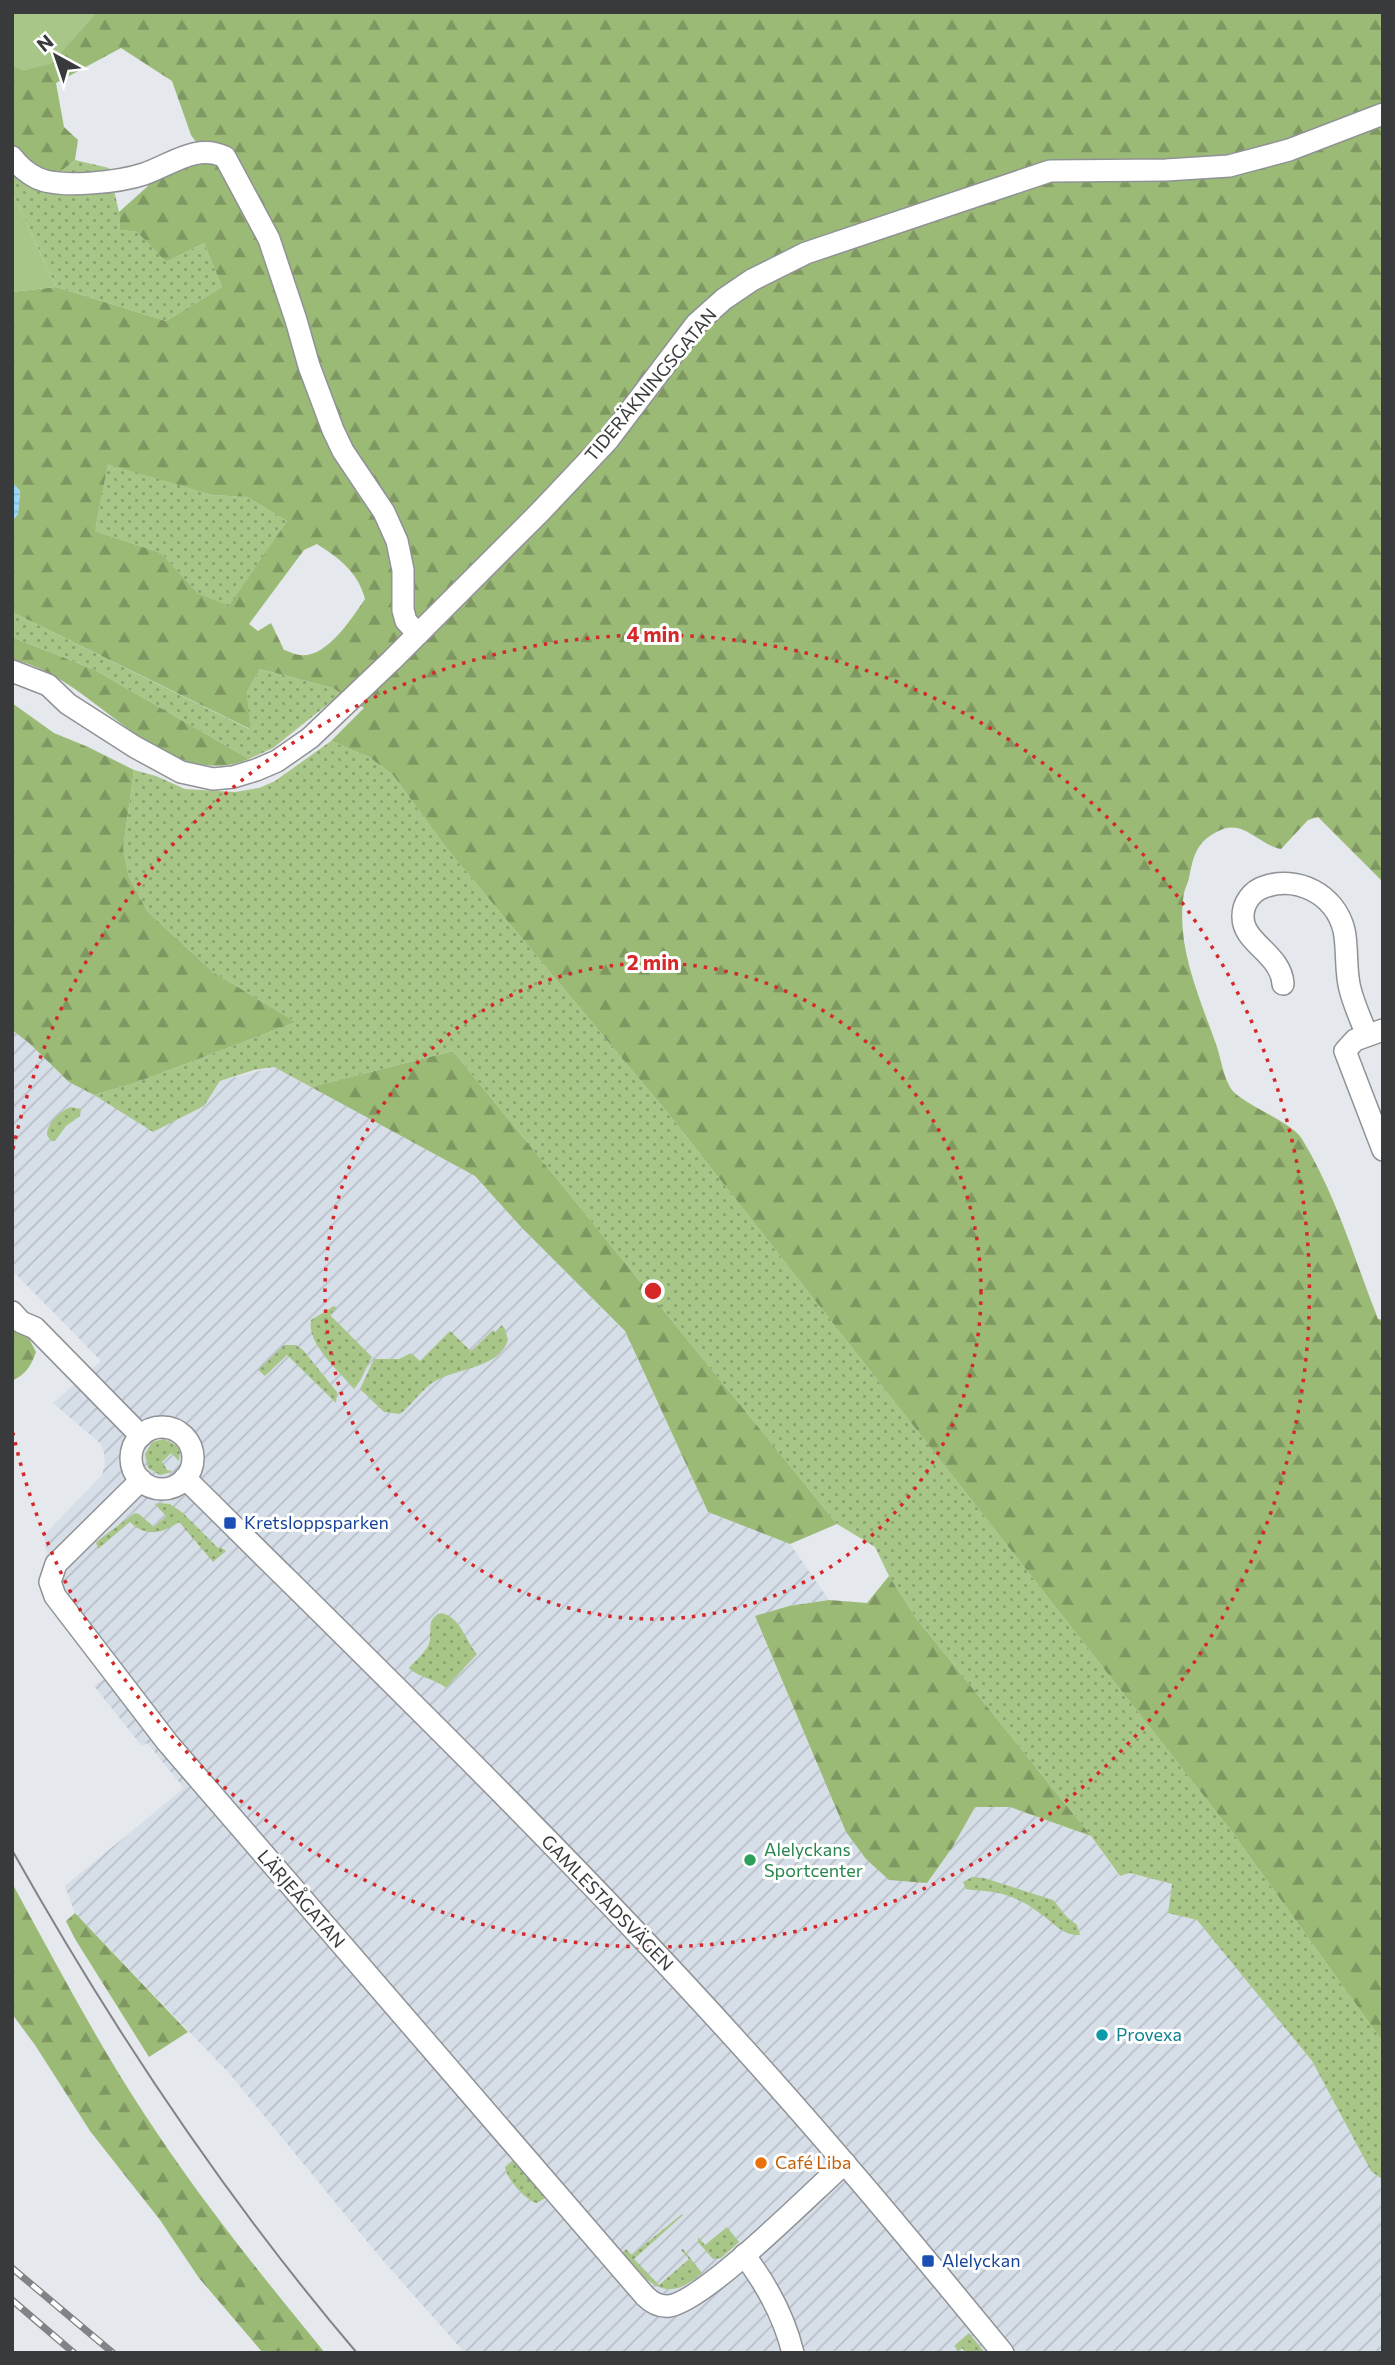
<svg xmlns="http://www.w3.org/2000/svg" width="1395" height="2365" font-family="Commissioner,sans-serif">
<defs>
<pattern id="industrial-furrows" width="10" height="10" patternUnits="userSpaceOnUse" patternTransform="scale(1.75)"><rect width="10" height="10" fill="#d6dee8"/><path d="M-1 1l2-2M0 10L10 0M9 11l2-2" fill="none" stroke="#b8bfc8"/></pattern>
<pattern id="grass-dots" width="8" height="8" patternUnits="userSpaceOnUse" patternTransform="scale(1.75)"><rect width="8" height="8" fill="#a9c689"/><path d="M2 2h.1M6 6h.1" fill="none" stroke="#8ba271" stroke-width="1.8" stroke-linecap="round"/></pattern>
<pattern id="forest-firs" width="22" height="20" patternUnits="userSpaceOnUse" patternTransform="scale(1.75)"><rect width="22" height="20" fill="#9aba76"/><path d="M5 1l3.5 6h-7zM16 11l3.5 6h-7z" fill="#7f9862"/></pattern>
<pattern id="water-rules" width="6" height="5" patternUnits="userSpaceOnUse" patternTransform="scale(1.75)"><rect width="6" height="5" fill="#9bd7fb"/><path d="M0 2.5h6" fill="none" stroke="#86b9d8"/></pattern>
</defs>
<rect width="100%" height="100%" fill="#e5e8ec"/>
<polygon fill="url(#industrial-furrows)" points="12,1030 29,1043 69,1082 94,1095 153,1132 204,1106 220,1081 274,1067 475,1176 522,1228 625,1332 708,1512 790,1544 829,1600 789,1606 755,1617 846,1832 866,1859 927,1883 952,1848 975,1807 1010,1807 1091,1836 1119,1876 1130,1873 1172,1884 1197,1920 1312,2061 1371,2171 1383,2180 1383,2353 465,2353 380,2257 229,2073 75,1913 65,1886 184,1788 147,1743 142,1746 94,1686 105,1678 50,1606 41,1587 40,1574 47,1554 44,1535 102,1475 105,1463 104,1451 100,1443 53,1403 101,1361 12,1270"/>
<g fill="url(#grass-dots)">
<polygon points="12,149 55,176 75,160 109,168 119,212 120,230 137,232 166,262 204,243 222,287 166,321 56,287 12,192"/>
<polygon points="108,463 212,495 247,497 287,521 230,607 198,593 161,553 95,531"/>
<polygon points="12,612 249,729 247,692 260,669 333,688 342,693 273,748 249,759 95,670 12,637"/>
<polygon points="331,741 369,757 393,775 448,850 671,1117 1232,1832 1383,2042 1383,2180 1371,2171 1312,2061 1197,1920 1168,1913 1172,1884 1130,1873 1120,1876 1091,1836 916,1618 889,1576 875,1547 837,1524 453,1051 311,1087 274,1067 254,1070 220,1081 204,1106 153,1132 94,1095 135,1083 296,1022 213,972 147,911 129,877 123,849 134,770 156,776 185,789 235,792 259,788 275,781"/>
<path d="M71,1107L81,1109L80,1116L66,1126L55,1141H51L47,1135C47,1123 60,1111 71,1107Z"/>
<path d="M334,1306L337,1308L330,1315L372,1357C365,1368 363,1379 354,1389C339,1371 306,1343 311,1320Z"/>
<path d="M502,1325L505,1329L508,1340C499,1368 459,1368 437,1380C422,1388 413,1404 400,1414L384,1412L360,1389L374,1359H399L411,1353L420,1361L450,1331L471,1351L493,1330L495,1332Z"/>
<polygon points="284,1345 296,1345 303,1350 337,1392 336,1403 287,1355 265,1376 258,1370"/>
<polygon points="164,1439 176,1445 180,1452 179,1461 171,1453 162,1462 168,1471 170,1470 172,1472 160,1475 148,1468 145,1454 152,1442"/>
<path d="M160,1503L170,1504L183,1513L218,1548L220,1547L226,1551L213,1562L179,1522C162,1534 145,1537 130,1522L98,1549L96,1542L135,1513L139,1514L154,1527L166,1516L155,1504Z"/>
<path d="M441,1613C462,1618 464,1639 477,1654L446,1688C435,1678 420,1679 409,1668C415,1661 425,1653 429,1644C433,1631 425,1619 441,1613Z"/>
<path d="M972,1877L984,1878L1053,1900L1067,1917L1077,1925L1080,1935C1062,1936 1052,1921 1038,1912C1031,1906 1023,1902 1014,1898C996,1890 985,1892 966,1889L963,1882Z"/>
<path d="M514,2159L545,2194V2198L537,2203C526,2201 506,2178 505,2167Z"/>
<path d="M682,2214L683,2215L634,2259L659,2285L689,2259L681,2250L683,2249L702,2273C665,2306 648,2283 622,2253L626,2249L632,2255Z"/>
<polygon points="727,2227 739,2242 721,2258 713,2259 698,2242 698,2237 705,2245"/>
<polygon points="969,2333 985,2353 966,2353 962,2348 959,2351 954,2346"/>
</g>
<g fill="url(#forest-firs)" fill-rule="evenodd">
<path d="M97,12H1383V882L1318,817L1308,820L1281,849C1261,846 1245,821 1223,829C1197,840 1194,853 1189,878C1188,883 1185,888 1184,893C1175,946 1200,998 1217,1047C1221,1059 1223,1075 1230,1087C1238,1103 1292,1121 1302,1139C1336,1195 1354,1258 1378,1319L1383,1320V2042L1232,1832L671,1117L448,850L393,775L369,757L331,741L364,708L333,688L260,669L247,692L250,729L12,612V521L18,514L20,491L12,482V292L56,287L166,321L222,287L204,243L166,262L137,232L120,230L119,212L148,186L146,175L201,149L191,135L172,81L121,48L56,83L64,127L78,140L75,160L55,176L12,149V65L24,70L51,63ZM108,464L212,495L247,497L287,521L229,606L198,593L161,553L95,531ZM317,544C339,558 358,572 365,599C352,618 326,659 300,655C295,655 289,651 284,650L271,623L258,631L249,624L304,550Z"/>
<path d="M12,637L95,670L249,759C161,796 91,672 12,660Z"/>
<polygon points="12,703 54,733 88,747 134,770 123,849 129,877 147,911 213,972 296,1022 135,1083 94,1095 69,1082 29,1043 12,1030"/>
<polygon points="453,1051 837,1524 790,1544 708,1512 625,1331 522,1228 475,1176 311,1087"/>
<path d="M12,1320L27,1335L36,1352C31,1366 26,1374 12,1381Z"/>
<polygon points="889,1576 916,1618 1091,1836 1010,1807 975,1807 952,1848 927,1883 889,1880 866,1859 846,1832 755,1616 789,1606 829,1600 867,1603"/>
<path d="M12,1883C54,1960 97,2042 145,2115C199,2198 262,2276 325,2353H263L199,2278L160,2220L90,2131L35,2045L12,2014Z"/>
<polygon points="75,1913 188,2032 149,2057 75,1939 66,1921"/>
</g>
<g fill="#a9c689">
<polygon points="12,12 97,12 51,64 24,70 12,65"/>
<polygon points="12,192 56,287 12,292"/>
</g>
<polygon fill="url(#water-rules)" points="12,482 20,491 18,514 12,521"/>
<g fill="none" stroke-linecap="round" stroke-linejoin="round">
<g stroke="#8f9296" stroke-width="24">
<g id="minor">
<path d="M12,157C18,165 27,173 37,178C60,189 120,182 144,174C171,165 196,143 225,157L269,239L296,320L309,366L333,430L343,451L384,512L397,541L403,570V610L406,621L418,634"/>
<polyline points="12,671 48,685 68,704 135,747 181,772 213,779 233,777 256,770 277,761 310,738 391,661 542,510 608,440 696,324 724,299 752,280 806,253 1050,171 1166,170 1229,166 1289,150 1383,114"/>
<path d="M1283,984C1281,953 1242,943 1243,916C1243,903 1252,891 1264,887C1297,875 1335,894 1344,930C1348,949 1345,970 1350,989C1354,1005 1361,1020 1367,1035"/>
<polyline points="1383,1030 1355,1040 1345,1051 1383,1150"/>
<polyline points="12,1312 21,1322 35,1328 141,1436"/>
<circle cx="162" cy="1458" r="31"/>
<path d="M185,1478C371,1663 561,1846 737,2041C829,2142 916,2247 1003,2353"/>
<path d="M141,1480L56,1564L50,1582L55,1596L167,1742L645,2296C652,2303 659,2307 669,2306C705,2301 812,2192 845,2163"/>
<path d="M744,2255C767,2285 784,2316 793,2353"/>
</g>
</g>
<use href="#minor" stroke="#fff" stroke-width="21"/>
<path stroke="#818386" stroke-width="2" d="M12,1850C112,2028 224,2197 357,2353"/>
<g stroke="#818386" stroke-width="7">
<g id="rail">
<polyline points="12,2268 113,2353"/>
<polyline points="12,2300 74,2353"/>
</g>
</g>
<use href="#rail" stroke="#fff" stroke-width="4.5" stroke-dasharray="13" stroke-linecap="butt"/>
</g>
<g fill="none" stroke="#d62828" stroke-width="3.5" stroke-dasharray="3.5 7">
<circle cx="653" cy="1291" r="328"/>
<path d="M13 1149A656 656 0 1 1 13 1433"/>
</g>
<g fill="#1a4fb4" stroke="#fff" stroke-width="2.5">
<rect x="223" y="1516" width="14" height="14" rx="3.5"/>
<rect x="921" y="2254" width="14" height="14" rx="3.5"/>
</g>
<circle fill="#2e9e5b" stroke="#fff" stroke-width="2.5" cx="750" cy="1860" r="7"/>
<circle fill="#0f9aa8" stroke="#fff" stroke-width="2.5" cx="1102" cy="2035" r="7"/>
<circle fill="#e8710a" stroke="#fff" stroke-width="2.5" cx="761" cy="2163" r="7"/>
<g text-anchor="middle" stroke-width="6" stroke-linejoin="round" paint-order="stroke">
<g font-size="18" fill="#393a3c" stroke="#fff">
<text transform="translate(651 385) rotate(-50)" y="6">TIDERÄKNINGSGATAN</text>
<text transform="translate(301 1899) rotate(49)" y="6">LÄRJEÅGATAN</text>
<text transform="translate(607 1903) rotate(46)" y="6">GAMLESTADSVÄGEN</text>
</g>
<g font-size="18" fill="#164399" stroke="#fff" text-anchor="start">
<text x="244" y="1529">Kretsloppsparken</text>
<text x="942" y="2267">Alelyckan</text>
</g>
<g font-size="18" fill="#27864d" stroke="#fff" text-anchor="start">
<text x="764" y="1856">Alelyckans<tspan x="764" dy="21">Sportcenter</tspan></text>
</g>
<g font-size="18" fill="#0d838f" stroke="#fff" text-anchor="start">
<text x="1116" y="2041">Provexa</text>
</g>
<g font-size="18" fill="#c56008" stroke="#fff" text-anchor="start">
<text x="775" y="2169">Café Liba</text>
</g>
</g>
<circle cx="653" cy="1291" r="10" fill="#d62828" stroke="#fff" stroke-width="3.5"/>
<g font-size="21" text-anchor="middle" font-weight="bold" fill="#d62828" stroke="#fff" stroke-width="6" stroke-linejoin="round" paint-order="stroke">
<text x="653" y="642">4 min</text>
<text x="653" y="970">2 min</text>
</g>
<rect width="1395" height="2365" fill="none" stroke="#393a3c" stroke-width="28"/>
<g transform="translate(56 56) rotate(320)" stroke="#ffffff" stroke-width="5" paint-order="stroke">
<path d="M0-5L12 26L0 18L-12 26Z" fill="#393a3c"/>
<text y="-10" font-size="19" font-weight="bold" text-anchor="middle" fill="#393a3c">N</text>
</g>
</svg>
